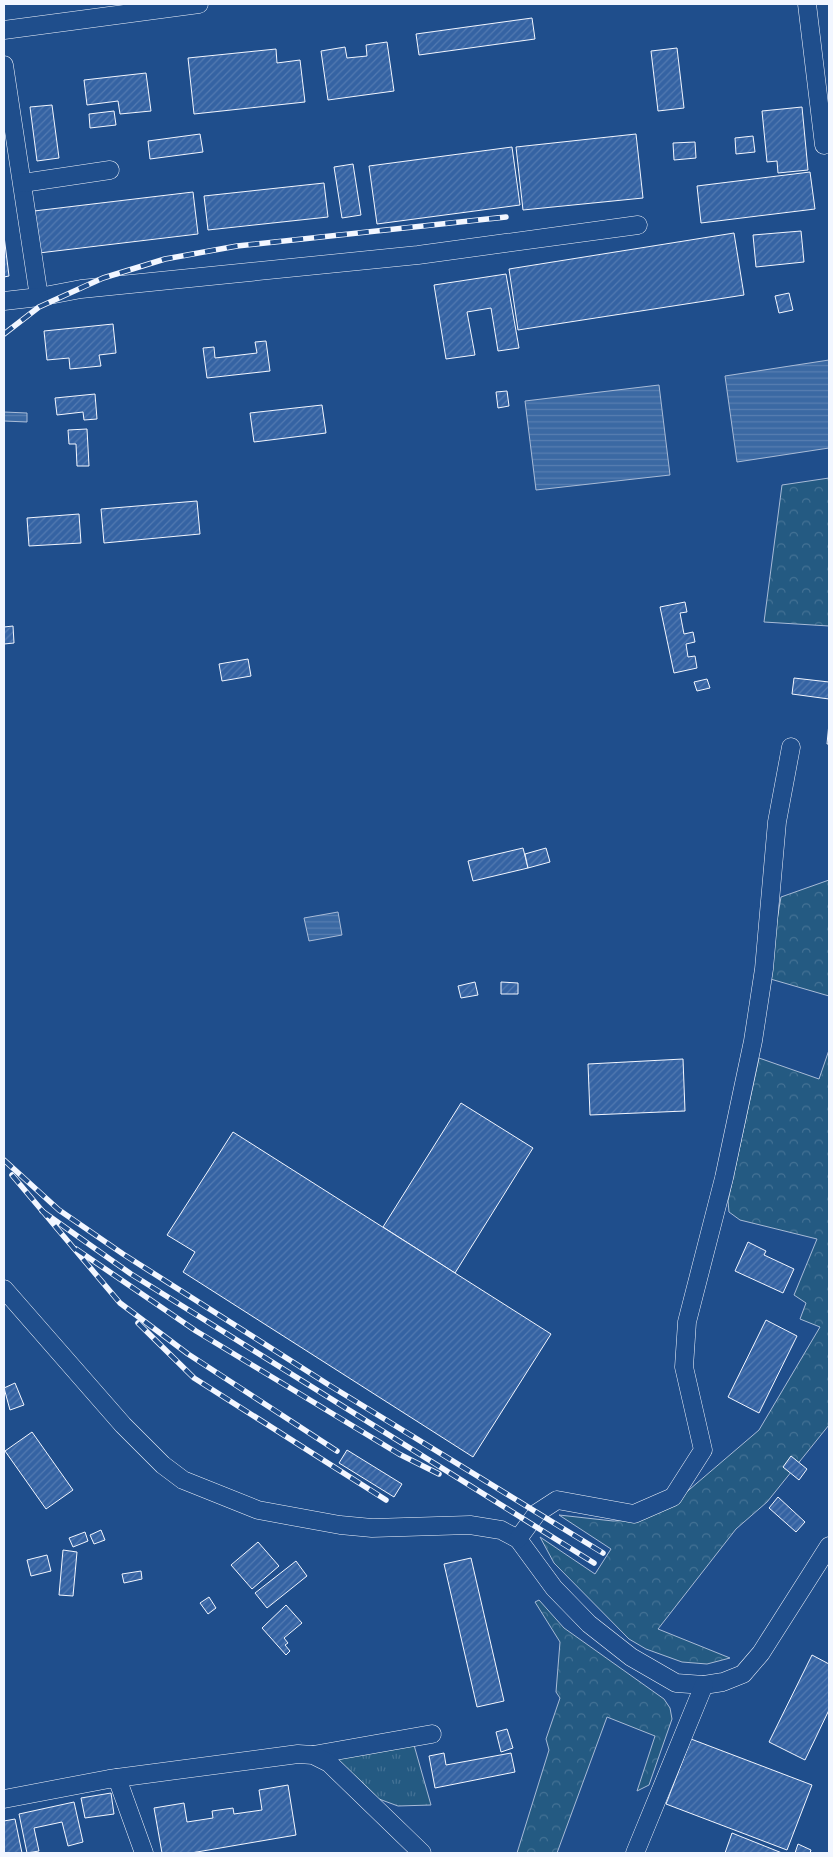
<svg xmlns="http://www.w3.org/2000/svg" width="833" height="1857" font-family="Figtree,sans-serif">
<defs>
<pattern id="grass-tufts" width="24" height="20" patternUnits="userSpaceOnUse" patternTransform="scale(1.25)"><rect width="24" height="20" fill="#245a82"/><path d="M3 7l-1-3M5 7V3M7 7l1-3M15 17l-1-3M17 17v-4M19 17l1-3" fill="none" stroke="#447295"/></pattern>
<pattern id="forest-crowns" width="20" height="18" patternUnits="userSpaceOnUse" patternTransform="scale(1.25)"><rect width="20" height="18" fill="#245a82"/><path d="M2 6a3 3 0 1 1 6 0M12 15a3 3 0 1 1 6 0" fill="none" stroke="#447295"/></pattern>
<pattern id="water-rules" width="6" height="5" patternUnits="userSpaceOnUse" patternTransform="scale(1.25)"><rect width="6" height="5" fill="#3b69a3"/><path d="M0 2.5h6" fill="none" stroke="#587fb1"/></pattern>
<pattern id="building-hatch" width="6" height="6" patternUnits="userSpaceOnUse" patternTransform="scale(1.25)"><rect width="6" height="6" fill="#3563a3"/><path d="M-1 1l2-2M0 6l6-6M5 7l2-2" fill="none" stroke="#537ab1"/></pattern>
</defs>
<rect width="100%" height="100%" fill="#1f4e8c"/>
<polygon fill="url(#grass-tufts)" stroke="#a8bbd7" points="414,1745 431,1805 398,1806 379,1799 336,1758"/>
<g fill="url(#forest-crowns)" stroke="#a8bbd7">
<polygon points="829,478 829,626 764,622 782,485"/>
<polygon points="829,880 829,996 767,978 781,897"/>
<polygon points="829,1050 829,1425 767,1502 736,1529 658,1629 730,1658 707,1664 682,1662 646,1649 629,1639 554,1563 540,1537 595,1574 611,1549 559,1515 613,1521 639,1520 669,1507 759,1430 820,1327 800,1319 806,1303 794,1295 817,1239 740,1220 729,1212 728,1201 759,1058 819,1079"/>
<polygon points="539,1600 564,1628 664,1699 670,1708 672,1719 649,1785 637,1791 655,1736 607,1717 557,1853 517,1853 549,1750 546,1739 560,1698 556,1692 560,1642 535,1602"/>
</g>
<g fill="url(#water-rules)" stroke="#a8bbd7">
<polygon points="829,360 829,448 737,462 725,376"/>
<polygon points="659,385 670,475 536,490 525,401"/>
<polygon points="4,412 27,413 27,422 4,421"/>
<polygon points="338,912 342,935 309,941 304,918"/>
</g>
<g fill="url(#building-hatch)" stroke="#f2f6ff">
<polygon points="532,18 535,39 419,55 416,34"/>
<polygon points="387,42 394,91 328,100 321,51 345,47 347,58 367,56 366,45"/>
<polygon points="677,48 684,108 658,111 651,51"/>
<polygon points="276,49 277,63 300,60 305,102 194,114 188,58"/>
<polygon points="146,73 151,111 120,114 118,101 87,105 84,80"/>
<polygon points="52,105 59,158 37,161 30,107"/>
<polygon points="802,107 808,170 778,173 777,161 767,162 762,111"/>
<polygon points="114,111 116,125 90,128 89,114"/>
<polygon points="200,134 203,152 150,159 148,141"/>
<polygon points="636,134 643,198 523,210 516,147"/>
<polygon points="753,136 755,152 736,154 735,138"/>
<polygon points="695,142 696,158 674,160 673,143"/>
<polygon points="512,147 520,205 377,224 369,166"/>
<polygon points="353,164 361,215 342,218 334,167"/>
<polygon points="810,172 815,209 701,223 697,186"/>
<polygon points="324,183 328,217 208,230 204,196"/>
<polygon points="193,192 198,234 39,253 34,211"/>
<polygon points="801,231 804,262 756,267 753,235"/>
<polygon points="734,233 744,295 518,330 509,269"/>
<polygon points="4,236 9,276 4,277"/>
<polygon points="506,274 519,348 498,351 491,308 467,312 475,355 446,359 434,285"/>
<polygon points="789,293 793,310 779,313 775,296"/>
<polygon points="113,324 116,353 99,355 101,366 70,369 69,358 47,360 44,331"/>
<polygon points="266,341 270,371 207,378 203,348 214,347 215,358 257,353 255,342"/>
<polygon points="507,391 509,406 498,408 496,392"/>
<polygon points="95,394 97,419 84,420 83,412 57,415 55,398"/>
<polygon points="322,405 326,433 254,442 250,413"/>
<polygon points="87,429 89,466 77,466 76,444 69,444 68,430"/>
<polygon points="197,501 200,534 104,543 101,509"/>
<polygon points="79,514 81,543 29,546 27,518"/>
<polygon points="685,602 687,612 680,613 684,634 693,632 695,642 686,644 688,657 695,656 697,668 674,673 660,607"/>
<polygon points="13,626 14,643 4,644 4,627"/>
<polygon points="248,659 251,676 222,681 219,664"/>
<polygon points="794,678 829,682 829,699 792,694"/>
<polygon points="707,679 710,688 697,691 694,682"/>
<polygon points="829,723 829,744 827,744"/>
<polygon points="523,848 528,868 473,881 468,861"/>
<polygon points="546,848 550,862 528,868 525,854"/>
<polygon points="475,982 478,995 461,998 458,986"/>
<polygon points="501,982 518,983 518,994 501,994"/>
<polygon points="683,1059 685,1111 590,1115 588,1064"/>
<polygon points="461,1103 533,1148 455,1273 383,1227"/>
<polygon points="233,1132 551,1334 473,1457 183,1272 195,1252 167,1235"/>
<polygon points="748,1242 766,1251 764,1255 794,1269 783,1293 735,1271"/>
<polygon points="766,1320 797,1336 759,1413 728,1397"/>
<polygon points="15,1383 24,1405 10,1410 4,1388"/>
<polygon points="32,1432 73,1490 46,1509 5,1451"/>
<polygon points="347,1450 402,1484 394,1497 339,1463"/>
<polygon points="791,1456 807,1469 799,1480 783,1467"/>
<polygon points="778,1497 805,1522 796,1532 769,1508"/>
<polygon points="101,1530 105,1540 94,1544 90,1535"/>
<polygon points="85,1532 88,1541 73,1547 69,1538"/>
<polygon points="258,1542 279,1566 252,1589 231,1565"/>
<polygon points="63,1550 77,1552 73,1596 59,1595"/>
<polygon points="47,1555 51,1571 31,1576 27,1560"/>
<polygon points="471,1558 504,1701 477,1707 444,1564"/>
<polygon points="296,1561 307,1576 267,1608 255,1593"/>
<polygon points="141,1571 142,1579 124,1583 122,1574"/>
<polygon points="209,1597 216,1608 208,1614 200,1603"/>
<polygon points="286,1605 302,1623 284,1638 288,1643 285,1645 290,1651 286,1655 262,1628"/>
<polygon points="812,1655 829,1664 829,1710 805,1760 769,1742"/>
<polygon points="507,1729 513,1748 501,1752 496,1732"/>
<polygon points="691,1739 812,1785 787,1850 666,1804"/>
<polygon points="444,1753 446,1765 511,1753 515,1772 435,1788 429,1756"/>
<polygon points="288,1785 296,1835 191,1853 162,1853 154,1808 184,1803 187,1822 213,1818 212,1811 233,1808 234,1814 262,1810 259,1790"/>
<polygon points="111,1793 114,1814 85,1818 81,1798"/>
<polygon points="74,1802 83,1842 68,1846 62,1822 34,1828 39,1851 27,1853 19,1814"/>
<polygon points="15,1819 22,1853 4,1853 4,1821"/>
<polygon points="732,1833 782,1853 725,1853"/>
<polygon points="798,1844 811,1850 810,1853 795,1853"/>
</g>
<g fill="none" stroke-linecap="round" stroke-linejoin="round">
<g stroke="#f2f6ff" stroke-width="19">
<g id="minor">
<polyline points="807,4 824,145"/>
<polyline points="4,30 199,4"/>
<polyline points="4,65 39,297 81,289 418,255 638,225"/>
<polyline points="23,183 110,170"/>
<polyline points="4,301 39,297"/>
<polyline points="4,1289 123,1425 163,1465 183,1480 258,1510 340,1525 372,1528 470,1525 501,1530 518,1539 554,1588 589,1624 631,1657 676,1683 704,1685 723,1682 743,1674 761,1653 829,1546"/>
<polyline points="518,1539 537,1513 557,1500 634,1514 673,1497 703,1450 684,1367 687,1322 724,1178 753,1041 764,969 777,822 791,747"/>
<polyline points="313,1755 432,1734"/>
<polyline points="117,1778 144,1853"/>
<polyline points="4,1799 109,1779 298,1754 313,1755 329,1763 422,1853"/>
<polyline points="635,1853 704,1685"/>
</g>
</g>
<use href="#minor" stroke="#1f4e8c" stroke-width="18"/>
<g stroke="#f2f6ff" stroke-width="5.5">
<g id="rail">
<polyline points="4,334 39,307 103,278 165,259 237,246 506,217"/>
<polyline points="4,1160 59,1210 123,1254 329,1385 603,1553"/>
<polyline points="12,1175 120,1303 188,1354 337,1451"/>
<polyline points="42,1211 131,1274 594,1563"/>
<polyline points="76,1249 196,1331 399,1454 439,1474"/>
<polyline points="138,1323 194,1378 386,1500"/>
</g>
</g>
<use href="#rail" stroke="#1f4e8c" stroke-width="4" stroke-dasharray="11" stroke-linecap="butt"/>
</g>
<rect width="833" height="1857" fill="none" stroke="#f2f6ff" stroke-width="10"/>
</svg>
